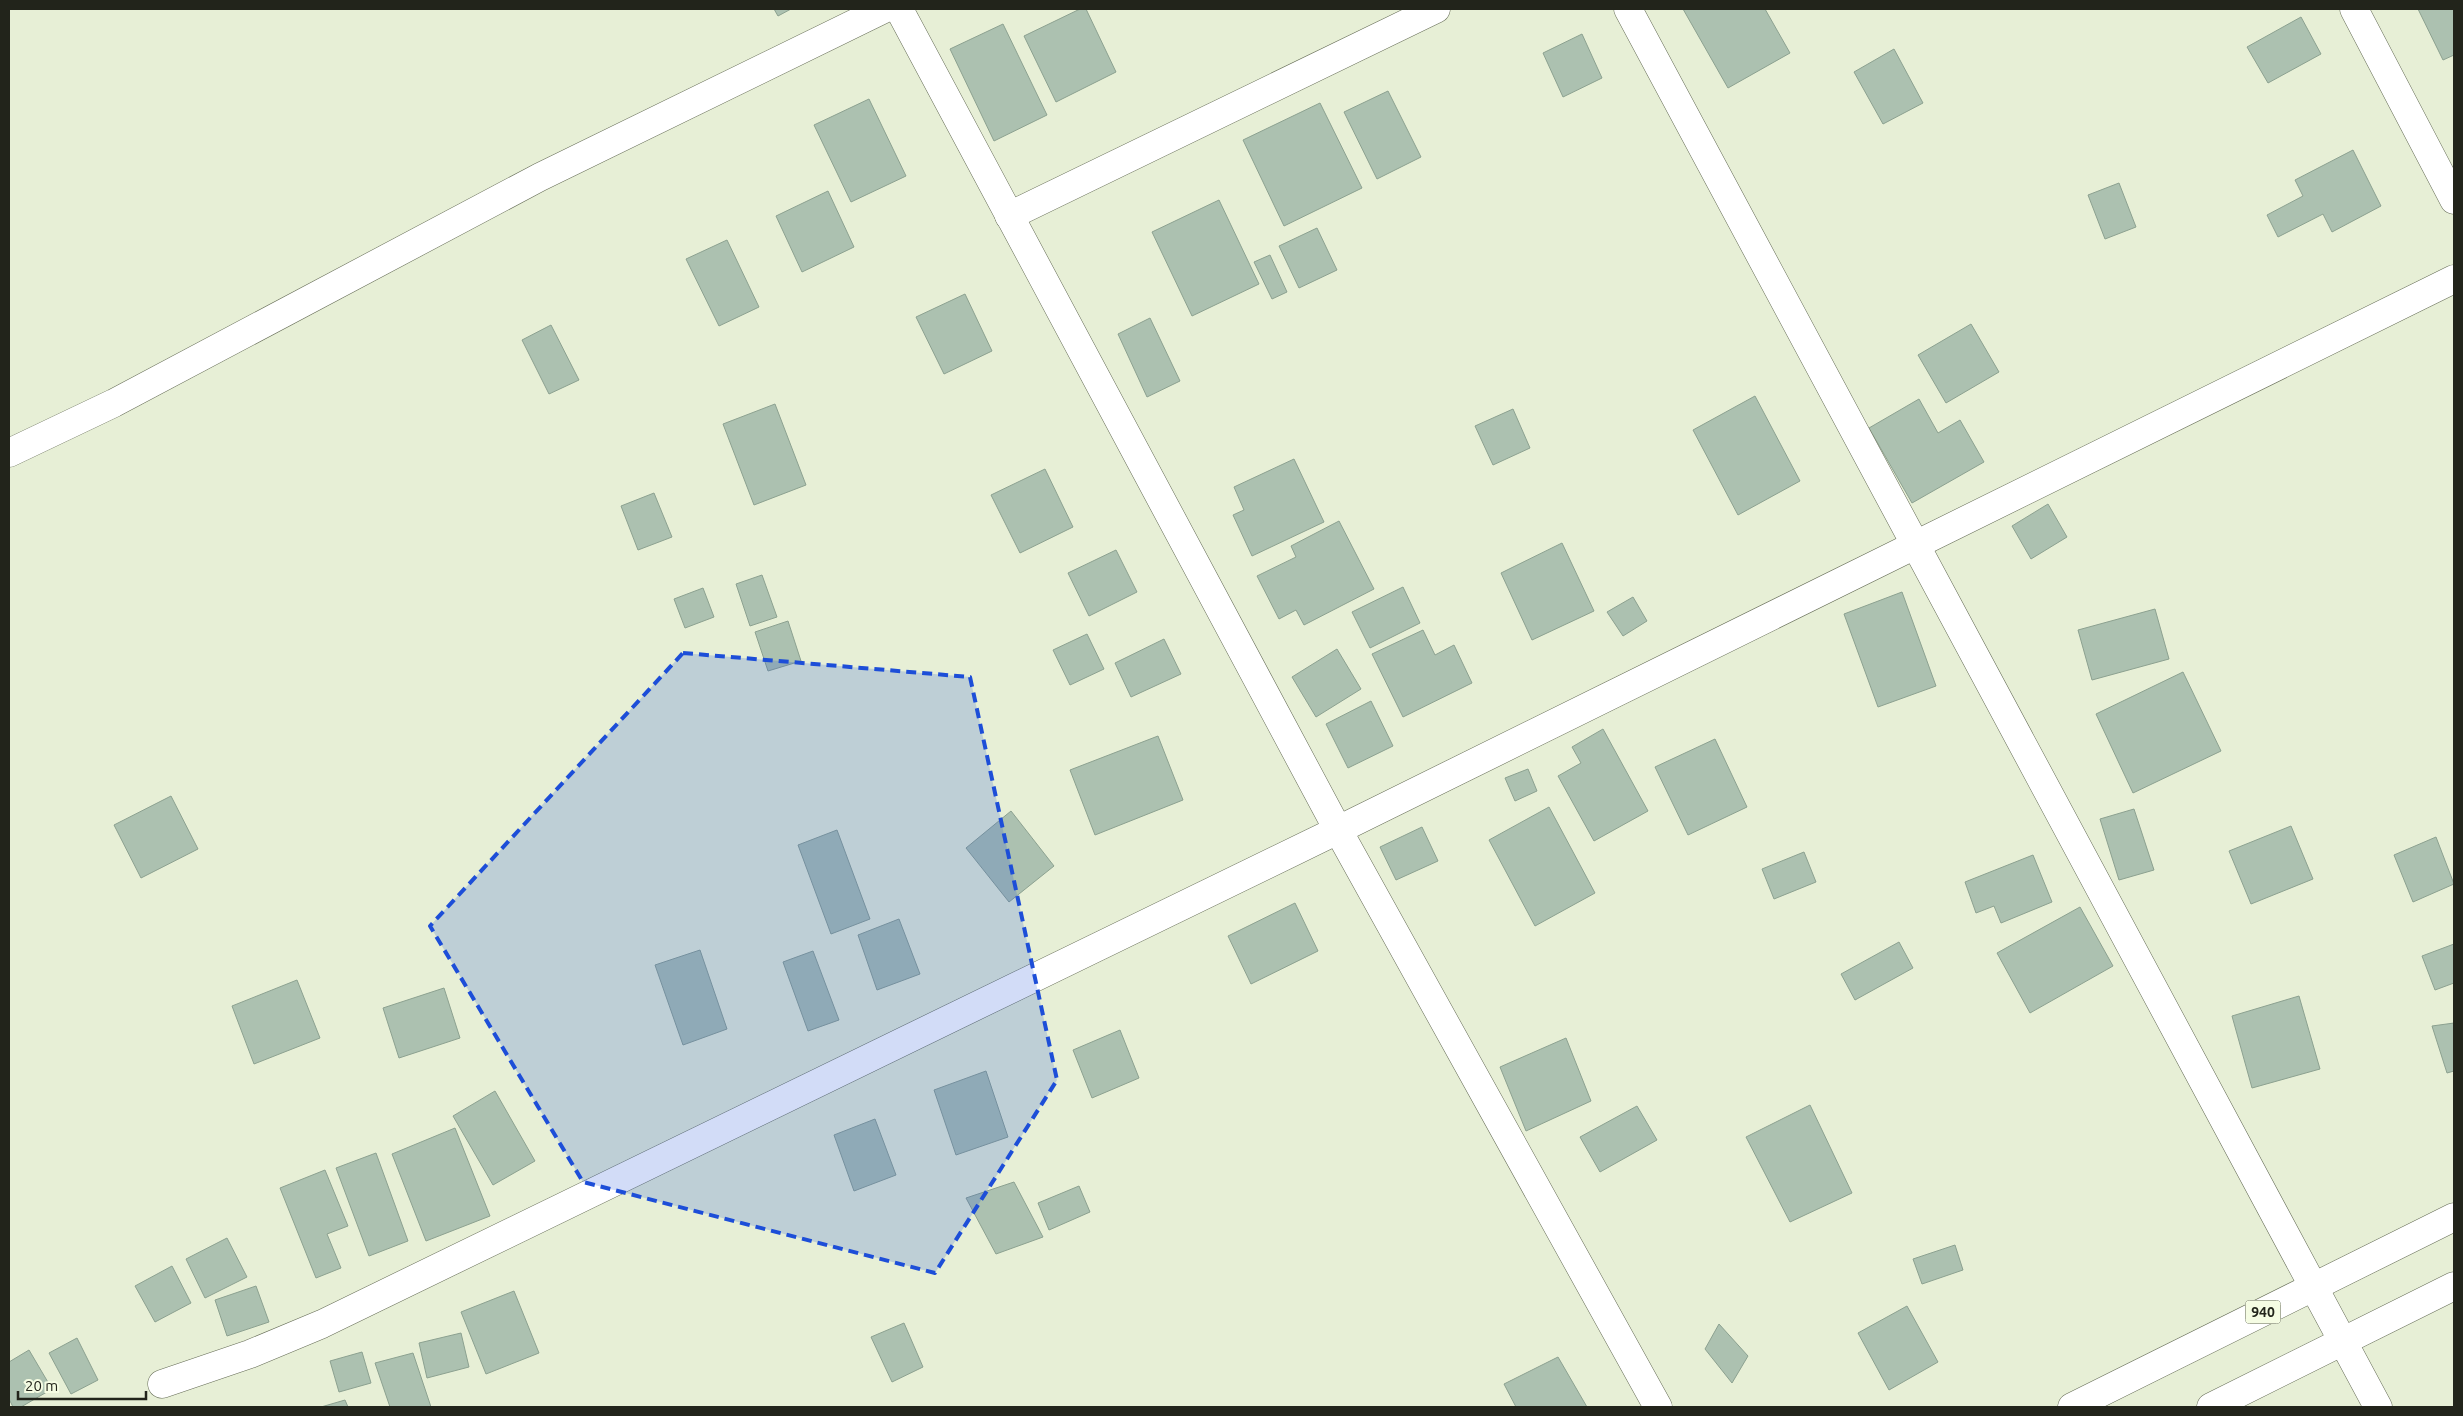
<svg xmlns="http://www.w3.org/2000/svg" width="2463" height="1416" font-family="Ubuntu,sans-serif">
<rect width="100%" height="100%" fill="#e7efd6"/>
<g fill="#acc1b0" stroke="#8ca190">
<polygon points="774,9 791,9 778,16"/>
<polygon points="1080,9 1086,9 1116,72 1056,102 1024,36"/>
<polygon points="1683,9 1765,9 1790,53 1728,88"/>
<polygon points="2418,9 2454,9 2454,55 2443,60"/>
<polygon points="2301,17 2321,54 2268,83 2247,47"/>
<polygon points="1003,24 1047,115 994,141 950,49"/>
<polygon points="1582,34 1602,78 1563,97 1543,53"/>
<polygon points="1894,49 1923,103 1883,124 1854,72"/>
<polygon points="1388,91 1421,157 1377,179 1344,112"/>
<polygon points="869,99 906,176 851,202 814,125"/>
<polygon points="1320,103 1362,188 1284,226 1243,140"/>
<polygon points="2353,150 2381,206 2332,232 2323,214 2278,237 2267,215 2303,196 2295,180"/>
<polygon points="2119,183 2136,227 2105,239 2088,195"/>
<polygon points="828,191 854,247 802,272 776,216"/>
<polygon points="1219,200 1259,284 1192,316 1152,232"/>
<polygon points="1317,228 1337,270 1299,288 1279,246"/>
<polygon points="727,240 759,307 719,326 686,259"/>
<polygon points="1270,255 1287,292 1272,299 1254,262"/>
<polygon points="965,294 992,351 944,374 916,317"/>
<polygon points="1150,318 1180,381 1147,397 1118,334"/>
<polygon points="1971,324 1999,372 1946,403 1918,355"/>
<polygon points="551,325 579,380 549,394 522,340"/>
<polygon points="1755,396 1800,481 1738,515 1693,430"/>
<polygon points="1919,399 1938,433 1960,420 1984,462 1912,503 1869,428"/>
<polygon points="775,404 806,485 754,505 723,424"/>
<polygon points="1513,409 1530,448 1493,465 1475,426"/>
<polygon points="1294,459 1324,522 1252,556 1233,515 1244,510 1234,487"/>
<polygon points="1045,469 1073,527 1020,553 991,495"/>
<polygon points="654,493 672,537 638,550 621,506"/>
<polygon points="2048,504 2067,537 2031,559 2012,526"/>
<polygon points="1339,521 1374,589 1304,625 1296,610 1279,619 1257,576 1296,557 1291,546"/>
<polygon points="1562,543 1594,611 1532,640 1501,573"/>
<polygon points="1116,550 1137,592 1089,616 1068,573"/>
<polygon points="762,575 777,617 750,626 736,584"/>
<polygon points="1403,587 1420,623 1370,648 1352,612"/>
<polygon points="703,588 714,617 685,628 674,599"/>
<polygon points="1902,592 1936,686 1878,707 1844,614"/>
<polygon points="1633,597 1647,621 1623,636 1607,612"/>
<polygon points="2155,609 2169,659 2092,680 2078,630"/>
<polygon points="788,621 801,661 768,671 755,632"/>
<polygon points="1423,630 1435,655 1454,645 1472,683 1403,717 1372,654"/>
<polygon points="1087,634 1104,669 1070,685 1053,650"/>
<polygon points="1164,639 1181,674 1131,697 1115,663"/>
<polygon points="1337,649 1361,689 1316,717 1292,677"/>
<polygon points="2183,672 2221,751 2133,793 2096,714"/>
<polygon points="1371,701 1393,746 1348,768 1326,724"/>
<polygon points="1603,729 1648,811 1594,841 1558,776 1581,763 1572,747"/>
<polygon points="1158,736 1183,800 1095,835 1070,770"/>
<polygon points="1715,739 1747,807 1688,835 1655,767"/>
<polygon points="1528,769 1537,791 1515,801 1505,778"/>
<polygon points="171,796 198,849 141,878 114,825"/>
<polygon points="1549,807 1595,893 1535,926 1489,840"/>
<polygon points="2134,809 2154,870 2119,880 2100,819"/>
<polygon points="1011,811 1054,866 1009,902 966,848"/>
<polygon points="2291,826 2313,879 2251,904 2229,851"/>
<polygon points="1422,827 1438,861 1396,880 1380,847"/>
<polygon points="837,830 870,919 831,934 798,845"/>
<polygon points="2436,837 2454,884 2413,902 2394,855"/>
<polygon points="1804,852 1816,882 1774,899 1762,869"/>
<polygon points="2033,855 2052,902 2001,923 1994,906 1976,913 1965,882"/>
<polygon points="1295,903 1318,951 1251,984 1228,936"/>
<polygon points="2080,907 2113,966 2030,1013 1997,953"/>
<polygon points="899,919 920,974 877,990 858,935"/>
<polygon points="1899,942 1913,968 1855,1000 1841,974"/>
<polygon points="2454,944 2454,983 2435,990 2422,956"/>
<polygon points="700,950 727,1029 683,1045 655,965"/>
<polygon points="813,951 839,1020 808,1031 783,962"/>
<polygon points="297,980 320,1038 254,1064 232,1006"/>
<polygon points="444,988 460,1038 399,1058 383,1008"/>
<polygon points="2299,996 2320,1069 2252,1088 2232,1016"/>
<polygon points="2454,1023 2454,1071 2447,1073 2432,1026"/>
<polygon points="1120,1030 1139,1078 1092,1098 1073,1050"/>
<polygon points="1566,1038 1591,1101 1526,1131 1500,1067"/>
<polygon points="986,1071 1008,1137 956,1155 934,1090"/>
<polygon points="495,1091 535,1161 493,1185 453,1116"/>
<polygon points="1810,1105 1852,1193 1790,1222 1746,1137"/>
<polygon points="1637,1106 1657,1140 1600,1172 1580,1137"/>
<polygon points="875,1119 896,1175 854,1191 834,1135"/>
<polygon points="455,1128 490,1216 426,1241 392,1154"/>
<polygon points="376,1153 408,1241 369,1256 336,1168"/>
<polygon points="325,1170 348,1226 327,1234 341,1268 316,1278 280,1188"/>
<polygon points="1014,1182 1043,1237 996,1254 966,1198"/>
<polygon points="1079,1186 1090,1212 1049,1230 1038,1203"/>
<polygon points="227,1238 247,1277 205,1298 186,1259"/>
<polygon points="1955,1245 1963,1270 1922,1284 1913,1259"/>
<polygon points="172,1266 191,1303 155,1322 135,1286"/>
<polygon points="256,1286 269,1322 227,1336 215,1300"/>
<polygon points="514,1291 539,1353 486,1374 461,1312"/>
<polygon points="1907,1306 1938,1362 1889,1390 1858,1333"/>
<polygon points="904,1323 923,1367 892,1382 871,1337"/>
<polygon points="1719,1324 1748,1356 1732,1383 1705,1349"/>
<polygon points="461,1333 469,1367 427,1378 419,1343"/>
<polygon points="77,1338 98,1380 71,1394 49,1353"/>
<polygon points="29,1350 52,1389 21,1407 13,1407 9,1399 9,1362"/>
<polygon points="362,1352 371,1383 339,1392 330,1361"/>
<polygon points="413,1353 431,1407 390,1407 375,1363"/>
<polygon points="1558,1357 1587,1407 1516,1407 1504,1384"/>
<polygon points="345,1400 348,1407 321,1407"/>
</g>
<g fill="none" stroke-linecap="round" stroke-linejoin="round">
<g stroke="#666d57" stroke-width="29">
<g id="minor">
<polyline points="899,9 1338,830 1658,1407"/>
<polyline points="1628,9 2378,1407"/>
<polyline points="2354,9 2454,200"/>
<polyline points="1009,216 1436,9"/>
<polyline points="9,453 114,403 540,177 884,9"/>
<polyline points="162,1384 250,1354 322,1324 1338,830 2454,279"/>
</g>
</g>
<g stroke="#666d57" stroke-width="29">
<g id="trunk">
<polyline points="2072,1407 2454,1217"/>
<polyline points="2211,1407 2454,1286"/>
</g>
</g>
<use href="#minor" stroke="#fff" stroke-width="28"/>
<use href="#trunk" stroke="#fff" stroke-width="28"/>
</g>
<path fill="#1d4ed8" fill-opacity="0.2" stroke="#1d4ed8" stroke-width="4" stroke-dasharray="10 6" stroke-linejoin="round" d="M683,653L970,677L1057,1080L935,1273L583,1182L430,926Z"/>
<g text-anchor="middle" stroke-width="5" stroke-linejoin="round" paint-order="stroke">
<rect fill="#f5fce3" stroke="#616557" stroke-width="1" x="2245.5" y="1300.5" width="35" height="23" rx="4"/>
<g font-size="14" font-weight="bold" fill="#22241b">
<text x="2263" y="1317">940</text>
</g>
</g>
<rect width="2463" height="1416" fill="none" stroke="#22241b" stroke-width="20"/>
<path d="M18 1391v8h128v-8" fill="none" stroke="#22241b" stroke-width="2.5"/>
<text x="25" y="1391" font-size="15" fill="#22241b" stroke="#f5fce3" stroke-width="4" paint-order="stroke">20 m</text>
</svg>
